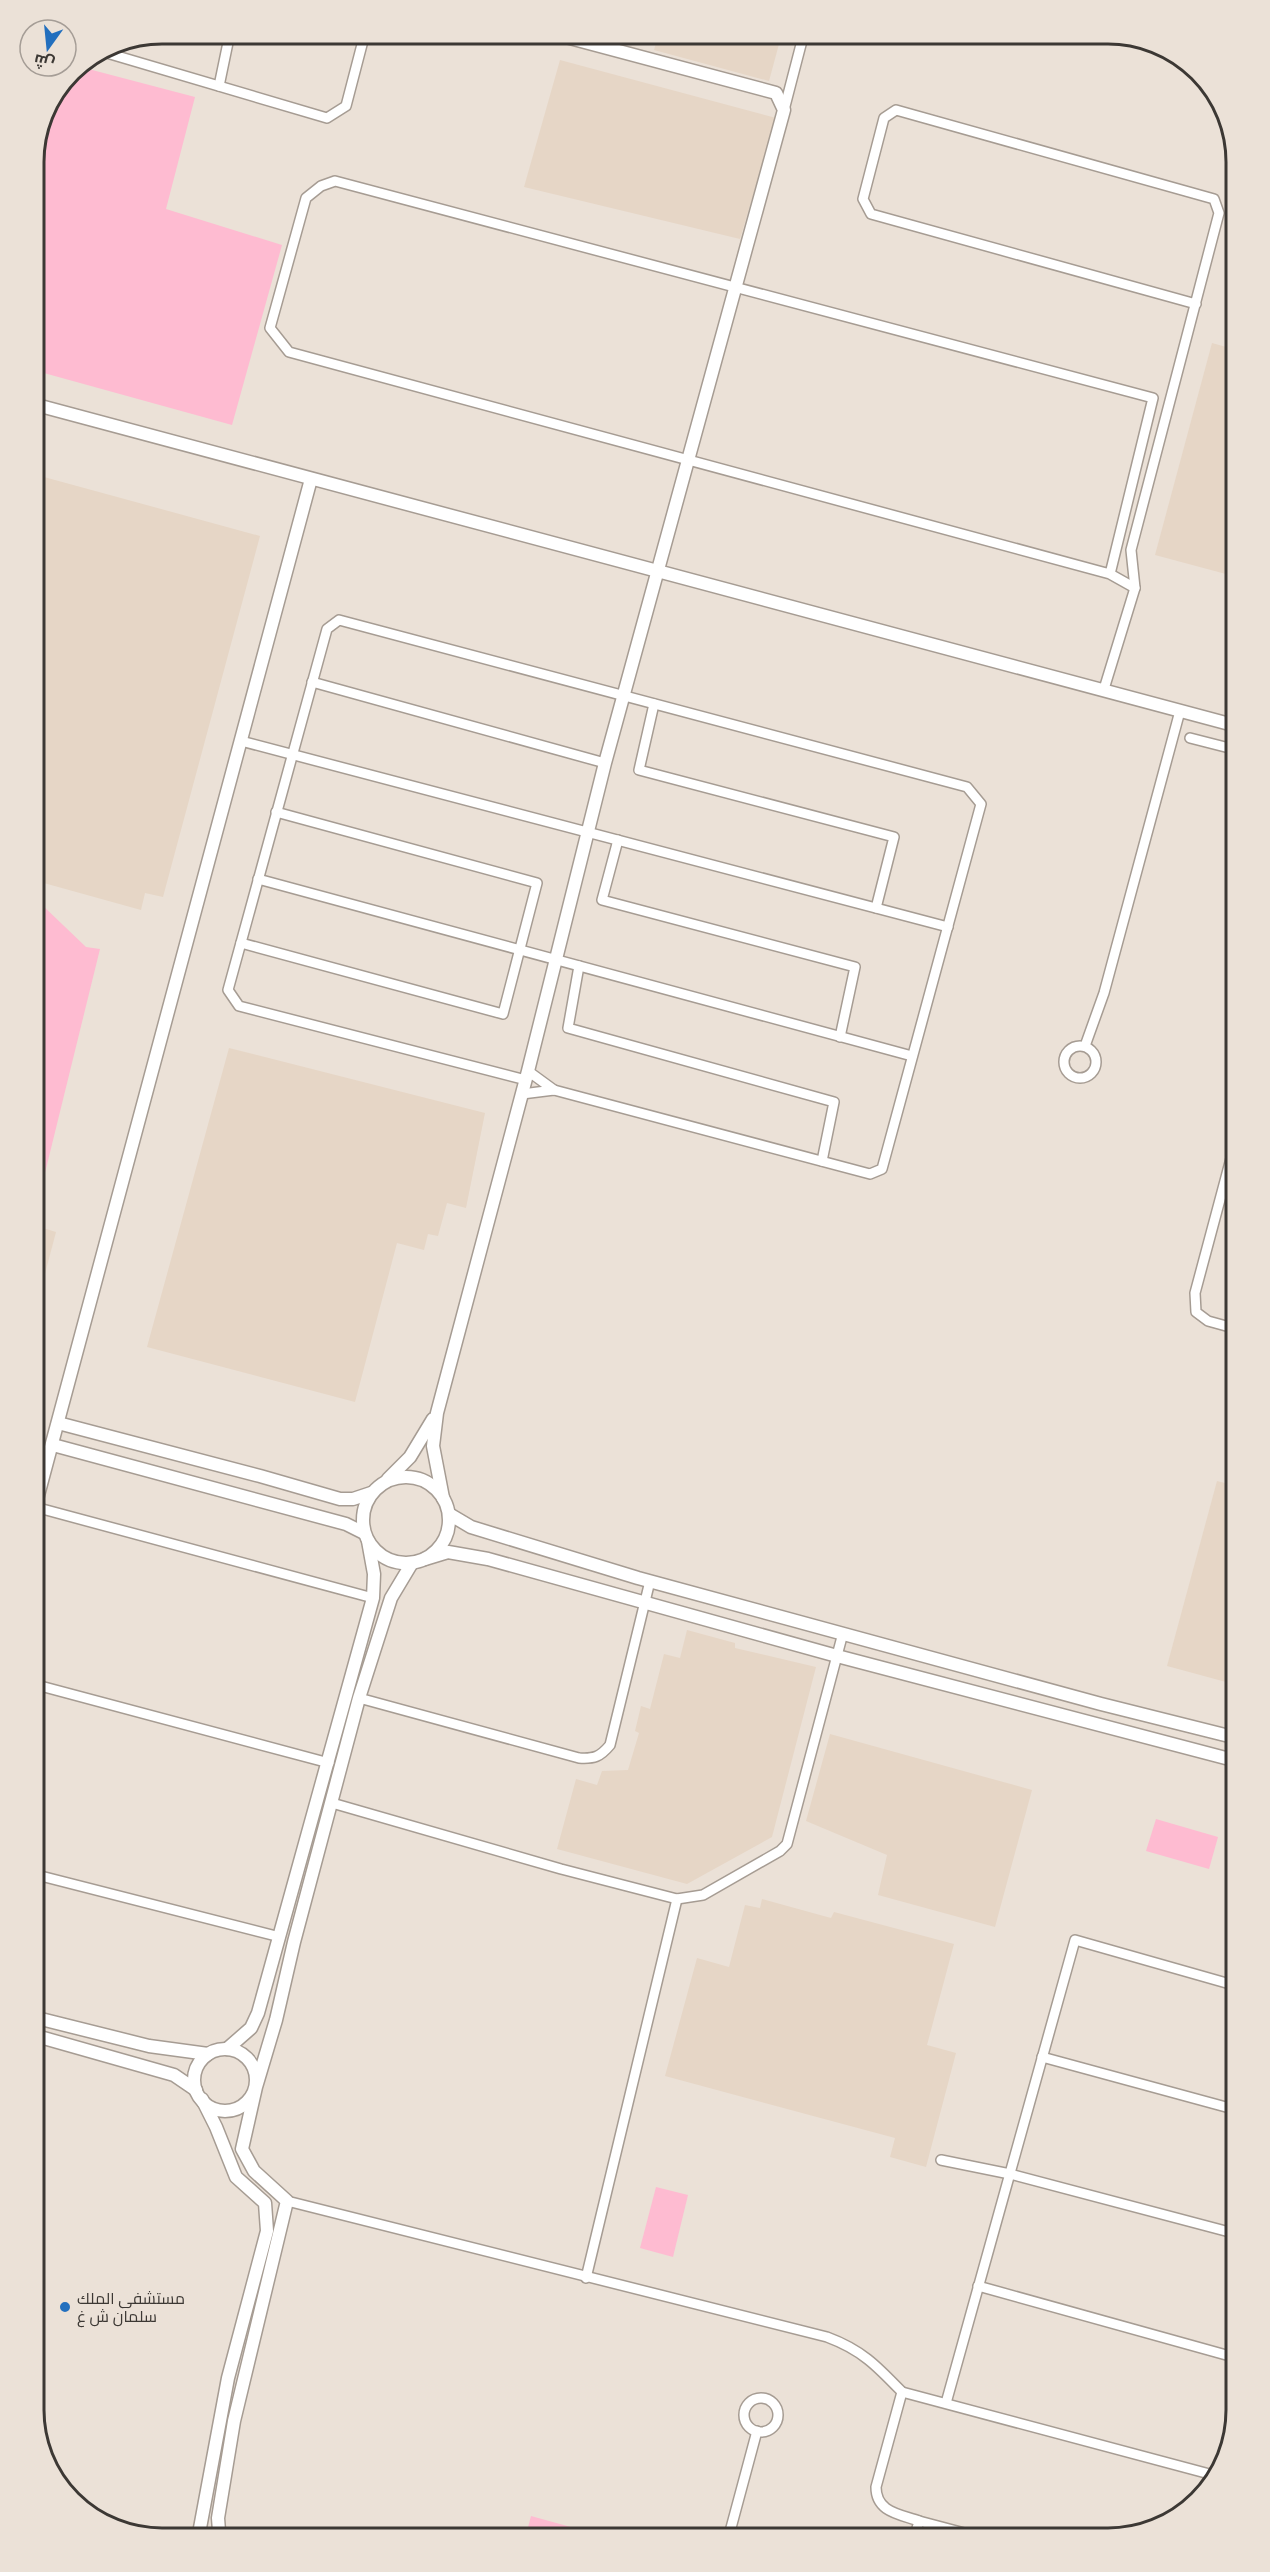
<svg xmlns="http://www.w3.org/2000/svg" width="1270" height="2572" font-family="'Fira Sans Condensed',Cairo,sans-serif">
<rect width="100%" height="100%" fill="#ebe1d7"/>
<g fill="#e6d6c6">
<polygon points="659,33 782,33 769,81 654,50"/>
<polygon points="560,60 776,118 740,239 524,187"/>
<polygon points="1212,343 1237,350 1237,577 1155,555"/>
<polygon points="33,474 260,536 163,897 145,893 141,910 33,880"/>
<polygon points="229,1048 485,1113 466,1208 447,1203 438,1236 428,1234 424,1250 397,1243 355,1402 147,1347"/>
<polygon points="33,1225 56,1232 33,1319"/>
<polygon points="1217,1481 1237,1486 1237,1685 1167,1666"/>
<polygon points="687,1630 735,1643 735,1648 816,1667 772,1837 687,1884 557,1849 576,1779 597,1785 602,1771 628,1770 639,1733 635,1731 641,1706 650,1709 664,1654 680,1658"/>
<polygon points="830,1734 1032,1790 995,1927 878,1895 887,1855 806,1821"/>
<polygon points="762,1899 831,1918 834,1912 954,1944 927,2045 956,2053 926,2167 890,2157 895,2138 665,2076 697,1958 729,1967 745,1905 760,1908"/>
</g>
<g fill="#febbd1">
<polygon points="77,66 195,97 166,209 282,245 232,425 33,370 33,154 46,105 71,70"/>
<polygon points="33,902 40,903 86,947 100,949 42,1185 33,1183"/>
<polygon points="1156,1819 1218,1837 1209,1869 1146,1851"/>
<polygon points="656,2187 688,2195 673,2257 640,2248"/>
<polygon points="531,2516 607,2537 606,2539 525,2539"/>
</g>
<g fill="none" stroke-linecap="round" stroke-linejoin="round">
<g stroke="#a69c93" stroke-width="12">
<g id="street">
<polyline points="100,51 327,118 346,106 365,33"/>
<polyline points="219,86 230,33"/>
<polyline points="784,110 804,33"/>
<polyline points="1110,574 1153,398 335,181 321,186 306,198 270,328 289,352 1110,574 1135,588"/>
<polyline points="312,682 605,763"/>
<polyline points="1104,689 1135,588 1131,550 1219,213 1214,199 896,110 884,118 863,199 871,214 1196,304"/>
<polyline points="654,704 639,770 894,837 876,908"/>
<polyline points="1190,738 1237,750"/>
<polyline points="241,741 948,927"/>
<polyline points="618,840 602,900 855,967 840,1037"/>
<polyline points="258,879 912,1056"/>
<polyline points="241,943 503,1014 537,883 276,812"/>
<polyline points="579,966 568,1028 834,1102 822,1161"/>
<polyline points="1085,1046 1104,993 1180,711"/>
<circle cx="1080" cy="1062" r="16"/>
<polyline points="528,1071 554,1090"/>
<polyline points="522,1094 554,1090 870,1174 882,1169 981,804 967,787 339,620 327,629 228,990 239,1006 526,1080"/>
<polyline points="1237,1329 1208,1321 1196,1312 1195,1293 1237,1136"/>
<polyline points="35,1507 373,1598"/>
<polyline points="33,1684 329,1763"/>
<path d="M359,1698L579,1758C594,1759 600,1757 610,1745L650,1581"/>
<polyline points="332,1803 561,1869 677,1899 703,1895 780,1851 787,1844 843,1633"/>
<polyline points="33,1874 280,1937"/>
<polyline points="1042,2057 1237,2110"/>
<polyline points="941,2160 1010,2174 1237,2234"/>
<path d="M287,2201L827,2337C862,2350 877,2366 902,2392L876,2487C876,2512 899,2514 919,2521L914,2539"/>
<polyline points="586,2278 677,1899"/>
<polyline points="978,2286 1237,2358"/>
<polyline points="902,2392 1217,2476"/>
<circle cx="761" cy="2415" r="17"/>
<polyline points="946,2403 1075,1940 1237,1986"/>
<polyline points="919,2521 987,2539"/>
<polyline points="728,2539 757,2431"/>
</g>
</g>
<g stroke="#a69c93" stroke-width="15">
<g id="secondary">
<polyline points="33,404 1237,726"/>
<polyline points="58,1423 260,1476 340,1499 353,1499 371,1493"/>
<polyline points="53,1445 346,1524 364,1533"/>
<circle cx="406" cy="1520" r="43"/>
<polyline points="388,1479 410,1457 433,1419"/>
<polyline points="443,1498 433,1446 437,1413 528,1071 605,763 784,110 776,93 551,33"/>
<polyline points="33,1514 311,479"/>
<polyline points="449,1514 471,1527 638,1578 1101,1704 1237,1738"/>
<polyline points="425,1559 448,1552 488,1559 837,1656 1237,1761"/>
<polyline points="33,2017 149,2046 208,2054"/>
<polyline points="33,2035 174,2075 196,2090"/>
<polyline points="227,2049 251,2028 258,2013 373,1598 374,1574 368,1541"/>
<circle cx="225" cy="2080" r="31"/>
<polyline points="200,2539 200,2528 228,2378 267,2231 265,2203 236,2177 216,2127 202,2099"/>
<polyline points="225,2539 219,2531 218,2518 234,2421 287,2201 254,2171 242,2149 256,2087 276,2020 294,1942 359,1698 391,1598 412,1563"/>
</g>
</g>
<use href="#street" stroke="#fff" stroke-width="9"/>
<use href="#secondary" stroke="#fff" stroke-width="12"/>
</g>
<circle fill="#226fbe" stroke="#ebe1d7" stroke-width="2" cx="65" cy="2307" r="6"/>
<g text-anchor="middle" stroke-width="6" stroke-linejoin="round" paint-order="stroke">
<g font-size="16" fill="#3c3834" stroke="#ebe1d7" text-anchor="start">
<text x="77" y="2304">مستشفى الملك<tspan x="77" dy="18">سلمان ش غ</tspan></text>
</g>
</g>
<path d="M0 0H1270V2572H0ZM162 44H1108A118 118 0 0 1 1226 162V2410A118 118 0 0 1 1108 2528H162A118 118 0 0 1 44 2410V162A118 118 0 0 1 162 44Z" fill="#ebe1d7" fill-rule="evenodd"/>
<path fill="none" stroke="#3c3834" stroke-width="3" d="M162 44H1108A118 118 0 0 1 1226 162V2410A118 118 0 0 1 1108 2528H162A118 118 0 0 1 44 2410V162A118 118 0 0 1 162 44Z"/>
<g transform="translate(48 48) rotate(195)"><circle r="28" fill="#ebe1d7" stroke="#a59d96" stroke-width="1.5"/>
<path d="M0-4.5L10 22L0 15L-10 22Z" fill="#226fbe"/>
<text y="-9" font-size="16" font-weight="bold" text-anchor="middle" fill="#3c3834">ش</text>
</g>
</svg>
